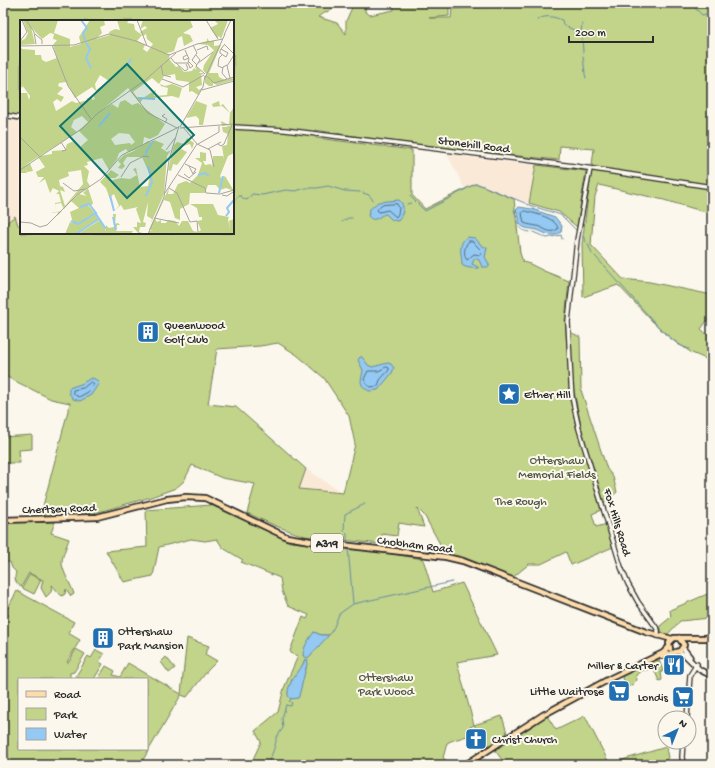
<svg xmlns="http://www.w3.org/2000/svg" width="715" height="768" font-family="'Gochi Hand',sans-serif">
<rect width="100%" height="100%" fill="#fbf7ec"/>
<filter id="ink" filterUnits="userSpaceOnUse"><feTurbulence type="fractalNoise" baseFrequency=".025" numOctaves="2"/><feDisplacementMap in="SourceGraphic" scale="8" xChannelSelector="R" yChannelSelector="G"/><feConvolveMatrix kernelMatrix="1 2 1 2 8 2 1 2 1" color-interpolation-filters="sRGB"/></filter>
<g filter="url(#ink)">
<g fill="#fbe9d8">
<polygon points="3,118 21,121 21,226 3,224"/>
<polygon points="447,154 536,165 529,203 514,199 478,184 475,184 465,189"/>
<polygon points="306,469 343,493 298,489"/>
</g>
<g fill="#c1d489" stroke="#76805a" fill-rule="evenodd">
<path d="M3,3H297L298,5L304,6L306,5L305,3H339L334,8L319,16L318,17L337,23L346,34V21L354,3H366L365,12L370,15L394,10L393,3H427L428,5V3H449V16L429,18H451L452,9L516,5L517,3H712V214L664,200L599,185L595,196L591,245L623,279L650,282L712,295V318H709L701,329L712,339V363L706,359L692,353L673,340L652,321L618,285L583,297L582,244L594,149L560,146L559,160L498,154L374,139L315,130L316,138L412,150V195L425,209L475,184H478L514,199L520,253L523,262L530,264L544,271L569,281L565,320L571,396L575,422L601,510L592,514L596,527L607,524L613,547L571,565L566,552L541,564H529L512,578L467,560L445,553L424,515L417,508L424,527L399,523L397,536L382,534L381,544L304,536L276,526L247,513L255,484L222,478L192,465L184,481L176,488L151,497L99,512L42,516L43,506L70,403L51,399L3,375V224H5L15,216L18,225L21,226V233H233V21H21V121L3,117ZM278,343L297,355L324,378L349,416L355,444L343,493L299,489L306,469L236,407L208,404L217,349L260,346Z"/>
<polygon points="536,165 586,171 577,227 559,212 529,203"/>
<polygon points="570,332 580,337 581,390 607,469 613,477 617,492 604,503 581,426 573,386"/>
<polygon points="32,435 32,449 19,450 20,463 4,463 3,437"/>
<path d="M211,505L290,542L362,549L423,559L433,592L462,583L497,655L457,662L474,725L502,716L507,733L483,750V749L487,745L474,725L470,727L473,732C465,739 455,738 447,743L443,758L447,761L441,765H246L253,759L261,742L255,731L278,712L284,688L298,656L292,654L290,651L303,617L307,619L309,615L288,606L282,591L280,578L241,562L243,560L223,548L217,539L205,541L191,539L159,547L153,576L124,582L106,551L147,547L146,510ZM314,632L321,635H328L315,649L310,656ZM305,659L307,660L306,669L304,672L298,698L288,693L292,679L296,676L301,669Z"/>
<path d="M55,522L51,533L69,539C67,545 61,559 62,564C64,575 71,584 74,594L71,596L66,589L65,594L62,596C58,593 55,588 52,585L51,592L46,597L41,588L43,580L29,573L21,587C15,582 14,579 16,572L12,568L10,562H6L3,567V523Z"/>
<polygon points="30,574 41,580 34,594 22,588"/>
<polygon points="17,591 74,622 68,633 80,640 67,662 69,662 76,649 85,654 74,672 70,673 70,679 19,679 19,749 147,749 147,679 98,679 106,666 115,671 113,675 120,677 128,663 181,694 187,638 209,646 205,654 217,661 208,670 187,697 181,695 140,765 3,765 3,616 9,615 5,613"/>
<polygon points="712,592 712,617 710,618 680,621 667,635 663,635 660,626 671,617 670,610"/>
<polygon points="96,650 104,654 99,662 103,664 94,679 81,679 76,676 88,656 91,658"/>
<polygon points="166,657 175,668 169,673 161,662"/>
<polygon points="659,660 663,671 661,672 662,680 659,681 653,667 647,670 642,670 636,675 637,680 633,684 628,687 621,675 646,663"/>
<polygon points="547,716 556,730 585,716 608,761 612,763 666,747 668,758 663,762 664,765 498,765 503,761 494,749 520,732"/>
</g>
<g fill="#93c9f2" stroke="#698aa2">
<path d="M399,200C406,205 403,215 398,221L392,220L386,214C379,215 375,224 368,216L370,209L378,202Z"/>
<path d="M519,207L532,209L555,217L562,226L561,232C552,238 547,234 537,230C530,228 524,230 519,223V217L516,210Z"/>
<path d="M467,237L475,238L481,245L487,248L485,257L489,264V267H482L479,260L475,258L472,264L478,267L479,268C475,269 465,268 462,265C462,255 457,244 467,237Z"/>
<path d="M360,357H362L368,365L372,367L388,363L391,364L394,368L392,373L378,390L369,391C357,384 362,380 363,370L358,360Z"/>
<polygon points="91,378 95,379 99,383 91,395 80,401 73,399 69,393 69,388 81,384"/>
<path d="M314,632L321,635H329L308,658L303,656C303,647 309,639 314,632Z"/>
<path d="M305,659L308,660L299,696L298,698L291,699L288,696C286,681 301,673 305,659Z"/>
</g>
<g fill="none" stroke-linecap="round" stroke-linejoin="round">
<g stroke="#556a7b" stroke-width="1">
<polygon points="397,204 399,208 398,214 396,217 388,210 379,212 377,210 381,205"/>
<path d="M525,211C535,214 556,217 558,229C549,235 545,228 537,226C533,225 529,225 524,223L522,213Z"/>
<path d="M469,241H472L482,251L480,255L474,254L467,260C463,256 464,245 469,241Z"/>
<polygon points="387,367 389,368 389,370 380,380 378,386 371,387 367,385 364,379 368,371 378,371"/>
<polygon points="91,382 93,383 94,384 88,392 79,397 75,395 73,393 73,390 83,388"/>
</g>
<g stroke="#698aa2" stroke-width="1">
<polyline points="690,3 702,15 712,13"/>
<path d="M537,20C545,15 552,16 562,20L563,25L580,33"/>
<polyline points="581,33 582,23"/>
<polyline points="582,37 583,52"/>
<polyline points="583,56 585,73"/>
<polyline points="585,74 586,78"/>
<polyline points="363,193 369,195 373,200"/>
<polyline points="410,196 425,211 452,197"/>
<polyline points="453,196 475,184 478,184 525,203"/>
<polyline points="233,203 238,196 241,196 244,199 247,200 252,194 262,195 286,190 296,191 305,188 317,188 328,186 345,191 360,192"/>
<polyline points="407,204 411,203"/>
<polyline points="526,204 561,215 576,230"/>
<path d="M514,210C515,214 517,216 517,219C519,229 520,230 529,232"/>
<polyline points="342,222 348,218 352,218"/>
<polyline points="533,232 547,238 561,235 562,239"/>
<polyline points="583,236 586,242"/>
<polyline points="588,244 592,254"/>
<polyline points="595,256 665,334 679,345 689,349"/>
<polyline points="347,543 347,534 344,531 345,514 365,504"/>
<polyline points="348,548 353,603"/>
<polyline points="329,635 334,627 339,614 353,604 452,582"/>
<path d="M266,765C270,761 277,743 276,738L283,728L282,718L286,705L291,706L292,703L289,701L291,699"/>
</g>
<g stroke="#2b2b2b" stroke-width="6">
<g id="tertiary">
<polyline points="3,115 21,118"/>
<polyline points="233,127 285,130 574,166 712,187"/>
<polyline points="590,169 577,240 568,322 571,383 572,397 579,429 621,567 628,584 638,602 658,630 658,636"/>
<polyline points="687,718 690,675 697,664"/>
<polyline points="683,742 682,757 683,765"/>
</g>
</g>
<g stroke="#2b2b2b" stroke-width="7">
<g id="secondary">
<polyline points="683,648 690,657"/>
<polyline points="679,652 686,656 700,670 712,676"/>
</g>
</g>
<g stroke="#2b2b2b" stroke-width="8">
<g id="primary">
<polyline points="3,520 97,517 167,499 186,497 205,498 287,537 316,542 446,557 463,561 646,632 672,639"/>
<polyline points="670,649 669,643 674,638 712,638"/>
<polyline points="662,656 680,651 684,645 679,638"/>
<polyline points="465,765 543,715 613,677 663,653 669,647"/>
</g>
</g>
<use href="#tertiary" stroke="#fbf7ec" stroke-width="3.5"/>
<use href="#secondary" stroke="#fbf7ec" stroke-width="4"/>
<use href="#primary" stroke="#fddcac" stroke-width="4.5"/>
</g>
</g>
<defs>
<g id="building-square" transform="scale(1.15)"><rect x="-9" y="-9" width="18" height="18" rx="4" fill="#1f6fb2" stroke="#fbf7ec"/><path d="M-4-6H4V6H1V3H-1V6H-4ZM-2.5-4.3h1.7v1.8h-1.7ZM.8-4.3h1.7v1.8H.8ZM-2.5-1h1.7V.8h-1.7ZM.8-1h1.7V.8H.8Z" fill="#fff"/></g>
<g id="sight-square" transform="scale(1.15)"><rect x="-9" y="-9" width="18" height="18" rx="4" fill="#1f6fb2" stroke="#fbf7ec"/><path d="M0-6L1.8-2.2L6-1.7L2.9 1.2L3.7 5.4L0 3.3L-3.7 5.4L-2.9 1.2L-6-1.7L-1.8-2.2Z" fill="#fff"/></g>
<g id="restaurant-square" transform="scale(1.15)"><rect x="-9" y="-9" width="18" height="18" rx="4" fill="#1f6fb2" stroke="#fbf7ec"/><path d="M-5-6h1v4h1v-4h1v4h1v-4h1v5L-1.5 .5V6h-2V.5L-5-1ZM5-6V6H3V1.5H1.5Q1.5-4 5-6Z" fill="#fff"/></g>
<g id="supermarket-square" transform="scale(1.15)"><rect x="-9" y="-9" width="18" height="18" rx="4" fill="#1f6fb2" stroke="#fbf7ec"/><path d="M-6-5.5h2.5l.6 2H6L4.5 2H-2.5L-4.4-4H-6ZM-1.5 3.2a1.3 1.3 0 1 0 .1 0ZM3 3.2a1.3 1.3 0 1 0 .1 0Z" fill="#fff"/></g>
<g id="church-square" transform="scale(1.15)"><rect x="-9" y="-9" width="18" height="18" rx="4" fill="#1f6fb2" stroke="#fbf7ec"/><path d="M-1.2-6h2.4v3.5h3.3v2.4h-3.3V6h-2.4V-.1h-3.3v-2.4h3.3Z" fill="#fff"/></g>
</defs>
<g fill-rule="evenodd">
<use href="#building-square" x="148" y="332"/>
<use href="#sight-square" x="509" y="394"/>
<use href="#building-square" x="103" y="638"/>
<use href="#restaurant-square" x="674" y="665"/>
<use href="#supermarket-square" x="619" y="691"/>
<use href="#supermarket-square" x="683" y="697"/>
<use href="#church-square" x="476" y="739"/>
</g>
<g text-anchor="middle" stroke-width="4" stroke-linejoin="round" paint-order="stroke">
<rect fill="#fbf7ec" stroke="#696865" stroke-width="1" x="311" y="534" width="32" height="18" rx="3"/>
<g font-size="11" font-weight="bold" fill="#2b2b2b">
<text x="327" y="547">A319</text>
</g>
<g font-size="12" fill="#2b2b2b" stroke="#fbf7ec">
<text transform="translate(474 144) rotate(7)" y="4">Stonehill Road</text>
<text transform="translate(59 508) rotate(-2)" y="4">Chertsey Road</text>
<text transform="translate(618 522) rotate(73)" y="4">Fox Hills Road</text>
<text transform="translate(415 544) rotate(7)" y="4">Chobham Road</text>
</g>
<g font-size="12" fill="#2b2b2b" stroke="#fbf7ec" text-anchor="start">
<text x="164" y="329">Queenwood<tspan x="164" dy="14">Golf Club</tspan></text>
<text x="524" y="398">Ether Hill</text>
<text x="118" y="635">Ottershaw<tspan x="118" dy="14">Park Mansion</tspan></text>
<text x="658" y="669" text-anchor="end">Miller &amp; Carter</text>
<text x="604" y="695" text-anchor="end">Little Waitrose</text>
<text x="668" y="701" text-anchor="end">Londis</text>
<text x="492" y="743">Christ Church</text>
</g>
<g font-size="12" fill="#505542" stroke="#fbf7ec">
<text x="557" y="464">Ottershaw<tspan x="557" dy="14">Memorial Fields</tspan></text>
<text x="521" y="505">The Rough</text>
<text x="386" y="681">Ottershaw<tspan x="386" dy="14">Park Wood</tspan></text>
</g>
</g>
<g transform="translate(20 20)">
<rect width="214" height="214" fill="#fbf7ec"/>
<path d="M3,0H38L34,13L50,19V27L61,24L59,17L70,0H84L85,5L80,7L82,13L76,19L90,15L89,12L95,9L100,10L97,0H109L107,3L114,4L115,10L122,15L117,21L125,25L123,29L127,32L133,24L127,19L126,14L123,16L120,12L127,8L125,6L120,9L123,0H170L173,7L163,13L170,15L173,21L164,26L162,16L158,18L154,31L145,34H150L149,39L156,47L159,46L164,52L172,51L174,48L176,50L175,46L181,51L179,53H184L181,55L182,65L176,67L179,70L183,67L178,75L172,71L169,72V62L156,60L155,54L145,56L142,52L144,56L139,64L132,58L113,72L117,77L123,78L134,71L136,70L134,76L147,75L148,68L141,66L140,64L145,66L152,64L162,68L159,78L152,76L123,79L120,83L108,68L81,91L92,84L98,88L100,82L105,80L112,85L118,83L145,104L138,115L130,119L124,117L123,124L115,130L108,132L106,129L99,133L97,139L89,150L82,138L67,142L68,145L64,146L69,151L67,161L70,166L55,176L44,189L41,183L35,184L36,192L42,191L37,196L38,192L33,193H31L36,192L35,183L41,182L39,174H36L39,171L33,168L30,173L25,159L19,163L24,157H18L15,150L16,152L25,147L18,137L4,146L10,143L13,151L7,152L5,148L7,153H0V73H7L9,80L10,76L2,65L3,68L0,66V26L2,29L15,30V35H21L22,40L26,42L37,38L33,25L37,20L33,19L34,14L30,13L22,19L11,7L15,24L0,25V21L5,19L8,13ZM80,55L89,61L76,70L75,64ZM46,62L55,78L72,67L78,73L73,75L75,79L72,80V77H70L66,79L68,80L56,83L52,81L36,91L33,82L37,79L41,82L44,77L37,74L43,68L38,66L39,63ZM62,96L68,102L57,112L51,107L54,100ZM59,111L68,120L60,127H58L54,121L47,124L45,130L32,131V134L20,136ZM99,113L109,114L115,122L111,125L110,123L95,125L91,119ZM61,150L63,164L45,186L40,170L45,172L43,167L40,166L39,160L49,156L48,152ZM194,0H208L201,19L199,16L197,18L190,8L198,4ZM187,18L189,21H194V26L201,25L189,53H198L199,57L205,60L212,58L214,60L197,65L193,63V66H189L185,63V57L184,67L185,55L188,56L183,50L184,45L194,30L188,25L178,24L187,21ZM176,81L187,85L183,105H179V99L176,96L166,98ZM199,81L200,86L203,84L210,93L214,87V133L208,136L200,156L202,159L205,156L214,171L206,168L200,170L196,165H188L185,173H170L169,184L160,189V200L155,198L150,182L144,180L135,199L137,202L141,200V203H146L148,200L155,201L159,206L162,201H168L173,211L178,212L181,210L177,201L182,200V197H179L177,188L170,184H193L198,195L209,197L208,199L210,209L209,201L214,199V214H129V211L133,210H129L131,205L149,168L148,174H153L158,164L166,161L170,163L178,155L182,143L175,138H180V132L186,133V141H183L185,145L191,144L192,147L193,136H203L204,139L202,126L207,125L208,114L203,112L202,107H206L211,105L202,106L201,101L209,105L210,93L202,86L193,87L192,84ZM167,118L174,123L172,129L170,124L163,126L161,129L167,132L164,136L157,145L153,144L151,151L148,150L154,125L157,122L164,124ZM134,120L144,124L141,128L147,132L151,130L147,136L144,174L131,203L132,199L127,196L128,182L123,202L126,203L125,207H128H120L119,212L126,214H119L113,207H117V202L121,203L116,189L118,187L104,190L101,185L94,191L86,168L80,162L91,150L99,155L95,158H90L91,163L93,160L101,158L110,159L117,155L113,149L116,148L120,167L128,166L130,155L122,137H107L103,143L105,146L102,149L98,148L101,144L98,141L104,135L114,131L128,121L132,123ZM94,174L99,186L94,191L90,177ZM68,168L73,183L72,185L67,184L75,193L69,198L76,194L78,199L55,214H45L50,202L53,203L50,192L59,188L51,181L59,174L67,176L63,173ZM93,194H96L95,204L98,203L100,205H97L96,211H113L111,214H58L80,200L86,211V205L89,208L94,207Z" fill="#c1d489" fill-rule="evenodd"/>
<path fill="none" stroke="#93c9f2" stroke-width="2" d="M61,0L67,8L63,13L65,20M66,23L70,29L66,38L71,48M103,46H107L111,39M118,78L135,79M79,106L90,93M126,136V132L133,121M178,155L185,153L189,156M199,173L203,156M90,175L94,191M126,176L132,162L128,146M76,194L86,209M206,196L209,192L207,188L214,180M93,197L96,210M51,201L58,204L76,193L69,184L60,187M56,214L79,199"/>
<path fill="none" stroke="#a8a59f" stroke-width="1" d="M6,0L14,12L16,24M117,0L127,26M186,0L198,19M15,14L22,20V24M204,15L211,0M0,21L7,12L2,0M204,24L214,34M32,25L48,66L71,99M173,25L177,33L172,40L177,45M0,26L54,25L89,14L116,21L149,35L177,24L203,19M201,29L208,33L206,37L200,33V31L201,29L204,25M177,30L187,26L188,30M167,35L163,37L164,40L169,38M176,35L180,40L176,46L185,54M202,35L199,38L198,46L203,48M151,38L155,43H168L169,39L165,30M156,43L165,51L168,49L166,44M168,43L170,48L173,46L169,42M178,43L193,32M141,45L143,55L151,57M186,55L194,63L214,57M185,58L205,14M210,58L207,46L214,35M142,59L163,67L184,55M207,59L202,53L203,47L207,45M110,70L128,93L157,108M182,70L214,61M145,103L147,99L142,96L145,94M160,107L183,67L185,56M160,108L214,104M0,117L19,136M41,122L46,130L42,131M177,124L190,130L194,147M178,124L199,112V106M198,124L201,126L204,124L212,105M188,129L201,122M146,130L155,118M165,144L176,149M169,146L173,154L176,149M0,150L63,108L78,93L124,61L156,33M164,154L169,158L176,152M158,155L185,168L186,173L200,174L214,170M101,157L110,143L124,136L129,137M43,163L54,171L65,169M149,168L157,173L170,202L177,201L178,212M145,173L177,124L163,107M202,175L207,176L213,172M134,198L159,203M0,202L11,203L20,207L27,205L57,175L81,159L102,135L159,107M128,214L144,177L149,140L159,106"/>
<path fill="#0f766e" fill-opacity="0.15" stroke="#0f766e" stroke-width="2" d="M107,44L174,115L107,178L40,106Z"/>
<rect width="214" height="214" fill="none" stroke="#2b2b2b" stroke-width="2"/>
</g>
<rect width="715" height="768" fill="none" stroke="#fbf7ec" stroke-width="16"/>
<rect x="8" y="8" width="699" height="752" fill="none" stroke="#2b2b2b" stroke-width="1.5" filter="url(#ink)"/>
<rect x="18" y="678" width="130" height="72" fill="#fbf7ec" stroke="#a8a59f"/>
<rect x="26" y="691" width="20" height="6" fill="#fddcac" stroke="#a8a59f"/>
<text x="54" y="698" font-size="12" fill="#2b2b2b">Road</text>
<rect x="26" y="708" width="20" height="12" fill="#c1d489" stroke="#a8a59f"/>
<text x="54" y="718" font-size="12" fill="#2b2b2b">Park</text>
<rect x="26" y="728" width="20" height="12" fill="#93c9f2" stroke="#a8a59f"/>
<text x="54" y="738" font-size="12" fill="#2b2b2b">Water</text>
<g transform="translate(677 730) rotate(43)"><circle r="19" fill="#fbf7ec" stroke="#a8a59f"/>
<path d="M0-3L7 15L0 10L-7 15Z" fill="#1f6fb2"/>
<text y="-6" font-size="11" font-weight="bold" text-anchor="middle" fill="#2b2b2b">N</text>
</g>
<path d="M569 36v6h84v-6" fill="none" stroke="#2b2b2b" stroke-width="2"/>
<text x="575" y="36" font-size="12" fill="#2b2b2b" stroke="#fbf7ec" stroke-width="3" paint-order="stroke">200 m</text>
</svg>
